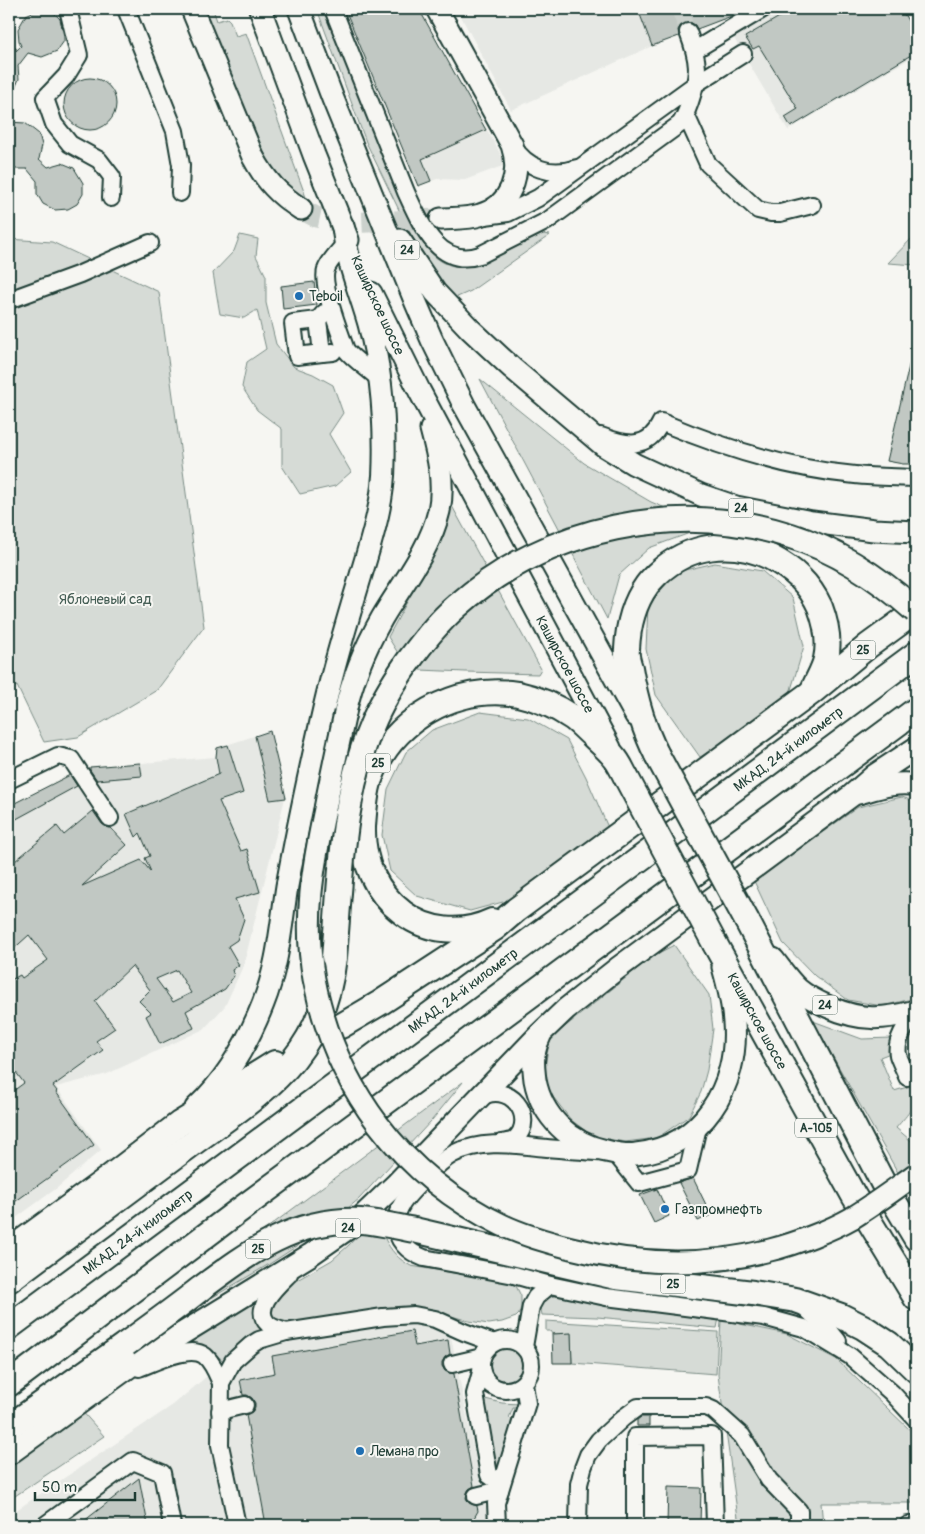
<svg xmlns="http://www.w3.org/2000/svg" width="925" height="1534" font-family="Pangolin,sans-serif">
<rect width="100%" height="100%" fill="#f6f6f2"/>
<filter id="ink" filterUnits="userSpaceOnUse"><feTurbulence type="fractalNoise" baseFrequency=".02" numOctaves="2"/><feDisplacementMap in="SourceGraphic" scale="10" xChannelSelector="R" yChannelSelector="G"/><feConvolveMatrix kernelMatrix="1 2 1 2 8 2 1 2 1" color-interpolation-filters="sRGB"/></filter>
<g filter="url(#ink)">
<g fill="#e6e8e4">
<polygon points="345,9 419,9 500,153 505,165 465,180 437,179 418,186"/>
<polygon points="457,9 738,9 739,13 652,46 511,110"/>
<polygon points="750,9 916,9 916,55 788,130 725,23"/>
<polygon points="270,731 285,798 244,964 225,1006 204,1029 107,1074 56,1087 101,1150 57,1188 9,1223 9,806 83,768 215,757 217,748"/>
<polygon points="416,1321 450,1332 489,1525 9,1525 9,1515 173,1405 239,1349"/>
</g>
<g fill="#d6dbd6" stroke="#7a8c85">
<path d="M203,9H213L217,21L227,18L230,21L236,36L246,33L307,200C291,191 279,179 269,164Z"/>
<path d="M317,9H324L405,211C412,225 420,241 431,253C455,277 480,265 505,252C518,246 531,240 543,234L550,235L471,291L455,298L438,278L416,245L366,142Z"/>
<polygon points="916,234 916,265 888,263"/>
<polygon points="240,235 258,239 256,256 266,276 266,303 276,344 294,367 313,374 333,385 343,413 329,434 351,472 335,486 300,494 282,466 282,429 257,410 242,387 247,362 266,349 257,310 244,318 220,314 213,273 234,251"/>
<polygon points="9,239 52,242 159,292 204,627 157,690 78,737 44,742 17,686 9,690"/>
<polygon points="480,379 584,463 651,502 709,526 649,548 619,575 607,619"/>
<polygon points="452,506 541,669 538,674 466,672 420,670 401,658 388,637 443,535"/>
<polygon points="715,563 762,571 793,598 804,646 790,693 753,725 700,757 656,695 646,649 648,606 676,572"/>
<polygon points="480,712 528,718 567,740 586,777 610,832 521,897 470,911 417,896 390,871 382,835 388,789 406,752 432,730"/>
<polygon points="902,797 916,802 916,998 882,1006 848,1000 815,976 783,943 754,881 858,807"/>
<polygon points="674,945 709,995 713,1029 707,1070 701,1092 689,1116 657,1138 625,1142 594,1137 571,1120 550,1093 544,1072 548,1049 551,1038 653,956"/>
<path d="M813,1021L862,1039L892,1038L893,1052L880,1057L894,1091L911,1086C918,1107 909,1112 896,1128L916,1145V1205Z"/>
<polygon points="463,1082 432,1120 359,1199 320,1231 271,1263 203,1303 137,1350 125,1334"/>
<path d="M359,1234L384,1237C391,1251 398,1259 411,1266L509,1282L516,1286L521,1296V1307L519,1314L516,1317L502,1322L489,1324L469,1321L434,1311L289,1327C277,1321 273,1319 270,1305L283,1288L332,1260L349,1245Z"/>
<path d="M264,1291L270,1332L250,1337L223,1361C213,1350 199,1338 184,1344Z"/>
<polygon points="555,1296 719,1318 717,1328 597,1317 542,1315 540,1305 544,1298"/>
<polygon points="721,1320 787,1334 836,1359 911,1431 913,1503 821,1503 823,1525 739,1525 718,1375"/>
<polygon points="546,1321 718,1332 716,1374 572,1363 571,1334 552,1334 550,1331 546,1331"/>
<circle cx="507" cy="1366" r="18"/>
<polygon points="481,1398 502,1403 519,1404 518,1408 513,1408 509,1418 514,1420 500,1467 494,1467"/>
<polygon points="81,1410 104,1436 9,1500 9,1463"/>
</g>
<g fill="#c1c8c3" stroke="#1f3d34" fill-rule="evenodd">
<polygon points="345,9 419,9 486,130 422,159 431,181 418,186"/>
<polygon points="649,9 744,9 734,15 697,29 695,25 690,22 684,23 681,25 678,30 679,36 652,46 639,12"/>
<polygon points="793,9 901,9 916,34 916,52 791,127 785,117 798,109 759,46 753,49 745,37"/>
<polygon points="37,10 53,12 60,19 64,36 64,41 57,51 42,57 28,53 18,66 19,79 9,102 9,48 16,48 16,51 21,46 19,41 18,29 26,15"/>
<circle cx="90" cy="104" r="26"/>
<polygon points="9,122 25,123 39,134 42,145 39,159 48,167 62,163 74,168 83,183 83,194 77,204 68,209 55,210 43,204 37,194 37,181 27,169 9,169"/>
<polygon points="314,282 317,305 283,309 281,286"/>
<polygon points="912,353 916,353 916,464 903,464 887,461"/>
<polygon points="270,731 286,798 270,800 255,736"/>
<path d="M228,745L243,793L219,801L241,851L247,849L260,892L235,899L244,919L237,940L228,946L239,965L232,970L234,976L225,989L186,1011L194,1028L160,1044L146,1016L151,1013L139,1001L150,990L132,966L95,1001L115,1028L96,1041L103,1050L53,1086L57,1091L56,1092L94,1145L9,1206V1094L24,1083L9,1063V981L20,975L22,978L48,960L29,935L9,953V866L57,826L64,835L93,811L102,824L108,828H111L127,845L82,886L141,860L151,872L145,858L150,856L140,833L136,837L126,814L219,774L216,757L217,748ZM177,970L191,993L173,1002L156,979Z"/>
<polygon points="140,763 142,776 97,780 90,770 90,767"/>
<polygon points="70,775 77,786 9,823 9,806"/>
<polygon points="693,1178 711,1215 698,1221 679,1183"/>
<polygon points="657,1189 669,1216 654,1223 640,1195"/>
<polygon points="412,1331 415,1346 448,1340 450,1354 445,1357 442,1362 442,1366 445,1371 454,1374 474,1486 469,1489 467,1493 466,1498 469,1503 477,1506 478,1511 470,1525 266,1525 246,1415 252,1412 255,1407 255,1403 252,1398 247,1395 243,1395 240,1380 275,1373 272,1356"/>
<polygon points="571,1333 572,1363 553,1363 552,1334"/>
<polygon points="641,1417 649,1417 649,1426 637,1426 637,1420"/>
<polygon points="139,1478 148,1525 79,1525"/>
<polygon points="668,1487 701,1488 700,1525 667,1525"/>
</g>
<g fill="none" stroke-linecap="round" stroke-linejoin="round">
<polyline stroke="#cbd1cc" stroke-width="16" stroke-dasharray="16 8" stroke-linecap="butt" points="679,9 688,32"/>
<polyline stroke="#cbd1cc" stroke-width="21" stroke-dasharray="21 11" stroke-linecap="butt" points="301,209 316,217 344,223 441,219"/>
<g stroke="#1f3d34" stroke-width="20">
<g id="minor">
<polyline points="68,9 79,55 66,76 45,98 54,124 70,144 99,160 112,177 111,198"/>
<polyline points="126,9 175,131 181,165 180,193"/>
<path d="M333,9L406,192C420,222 438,269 480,255L547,221L680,124C685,117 687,110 690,102C700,73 699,61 688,32"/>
<polyline points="695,50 763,9"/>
<polyline points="686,115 708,164 758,210 771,213 780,213 812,205"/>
<path d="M512,145C527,169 551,177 577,168"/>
<polyline points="485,216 508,213 538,198 697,83 743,54"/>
<path d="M345,244C340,250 328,262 326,270C321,285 340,333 346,350C355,361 369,369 379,379"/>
<polyline points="9,300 80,274 150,243"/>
<polyline points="324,313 318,320 322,353 333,352"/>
<polyline points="318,320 293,323 297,356 322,353"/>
<path d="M601,436C625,445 648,451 661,422C723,448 788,469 855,475C875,477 896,477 916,478"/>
<polyline points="9,780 58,756 71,759 110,818"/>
<path d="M907,1077C905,1070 900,1062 898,1055C895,1039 907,1024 916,1012"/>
<path d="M478,1099C509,1078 538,1118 515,1139C512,1142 505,1142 501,1143"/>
<path d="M698,1127L688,1170L639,1183L615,1153C592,1152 570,1150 547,1148C515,1145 483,1139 453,1154C440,1161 430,1173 419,1184C409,1195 397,1205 396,1222C395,1240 408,1252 424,1258L514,1275L550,1285L606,1297L764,1317L804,1328L850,1356L892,1393L916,1419"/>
<polyline points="802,1305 829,1330 838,1341"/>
<path d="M286,1332C281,1330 272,1328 268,1324C251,1308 279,1284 289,1274"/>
<circle cx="506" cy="1365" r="25"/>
<polyline points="524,1347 531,1306 536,1297 550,1285"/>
<polyline points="452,1364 482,1357"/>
<path d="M139,1368C155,1362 190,1344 205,1356C213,1363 217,1374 221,1383"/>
<path d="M481,1372L475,1394L489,1475C495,1480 499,1479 504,1475"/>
<polyline points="220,1411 245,1405"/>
<polyline points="476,1496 500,1490"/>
<polyline points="45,1525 133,1461 162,1473 172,1525"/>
<polyline points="237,1525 220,1445 221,1383 233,1361 251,1345 259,1340 286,1332 383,1317 414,1315 435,1319 464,1332 494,1343"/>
<polyline points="497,1525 496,1503 527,1403 524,1384"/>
<polyline points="578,1525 579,1484 583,1468 588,1455 599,1440 623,1418 638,1407 706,1407 713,1410 742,1436 769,1480 799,1511 799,1525"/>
<polyline points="635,1525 635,1437 712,1436 715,1525"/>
<polyline points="908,1525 916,1525"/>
</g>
</g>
<g stroke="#1f3d34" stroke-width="25">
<g id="major">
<path d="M192,9L253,157C266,181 278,194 301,209"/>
<polyline points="260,9 314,155 348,240"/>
<polyline points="299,9 333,99 416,303 432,340 464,405 636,716"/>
<path d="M437,9L512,145C522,174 511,206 480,215C468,219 454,218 441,219"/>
<polyline points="400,240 435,292 470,329 512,368 603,445 634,464 701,495 736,507 812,522 874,530 916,532"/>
<path id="s1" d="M371,293L420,392L610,748"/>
<path d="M345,713C352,679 365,648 382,618C402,584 430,550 439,511C445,483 438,455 431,429"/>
<path d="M859,793C877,788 897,781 916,785"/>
<path d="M773,959C781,969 789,981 798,989C807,997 818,1002 829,1007C861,1021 882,1020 916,1011"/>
<path d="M540,1036C538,1040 536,1045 535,1050C532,1060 534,1070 535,1080C542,1117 570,1143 606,1151C615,1153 626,1156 636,1154C702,1147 739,1086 734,1023C733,1004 728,985 723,967"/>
<path d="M196,1108C226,1080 248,1042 263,1004C278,967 281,925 287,886C298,825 311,765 325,704C335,661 348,618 361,575C372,538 384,501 384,462C385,416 381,369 369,324C360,292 346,260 343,226"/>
<polyline points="9,1454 136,1362 310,1255 353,1225 397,1183 541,1033 566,1009 618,968 851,796 875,775 916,748"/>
</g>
</g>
<g stroke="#1f3d34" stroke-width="28">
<g id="highway">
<path d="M657,755C643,728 635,697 630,668C628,662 626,655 627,649C628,627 634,603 647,585C650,581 654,577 657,574C689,544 731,539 770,557C793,569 809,583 820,607C826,623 830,641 826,659C824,669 817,680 813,690"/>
<path d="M492,921C462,935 428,932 403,913C375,892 362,861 363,827C364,811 365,794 370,779C392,719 456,684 518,694C537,698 557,707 573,718C580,723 586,730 593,736C600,743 608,749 614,757C619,762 622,770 626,777"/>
<polyline points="747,921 883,1183 916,1238"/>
<path id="s2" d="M715,944L854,1196L916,1298"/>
<polyline points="341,1026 380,1003 495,928 516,910 812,692 868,646 916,611"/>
<polyline points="414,1230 616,1277 753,1293 796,1300 841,1316 863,1327 889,1344 916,1370"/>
<polyline points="9,1251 106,1180 179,1124 207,1107 238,1086 275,1063"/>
<path d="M9,1280C69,1235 129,1191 189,1146C224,1120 267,1093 294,1059C318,1029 330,994 334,957"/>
<path id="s3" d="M9,1327L916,654"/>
<polyline points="9,1384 233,1215 916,710"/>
<polyline points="9,1427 126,1344"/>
</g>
</g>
<use href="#minor" stroke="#f6f6f2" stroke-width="16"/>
<use href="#major" stroke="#f6f6f2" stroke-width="21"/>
<use href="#highway" stroke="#f6f6f2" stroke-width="24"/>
<g stroke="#1f3d34" stroke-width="25" stroke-linecap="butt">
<path id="major-bridge" d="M345,713C338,745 331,777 325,809C313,866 303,921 314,979C335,1087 402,1177 502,1225C523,1235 547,1242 571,1248C636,1265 704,1267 770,1250C795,1244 831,1230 852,1218C875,1204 895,1189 916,1174"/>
</g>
<g stroke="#1f3d34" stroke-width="28" stroke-linecap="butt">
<g id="highway-bridge">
<polyline points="657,755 747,921"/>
<polyline points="626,777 715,944"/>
<path d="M334,957C341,879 341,798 372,725C381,703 394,682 407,663C422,643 438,622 457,606C546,527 678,499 791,536C839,551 879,578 916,611"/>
<path d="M126,1344C151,1326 176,1308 200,1289C250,1252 295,1218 361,1221C379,1222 397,1227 414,1230"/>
</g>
</g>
<use href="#major-bridge" stroke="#f6f6f2" stroke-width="21"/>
<use href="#highway-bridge" stroke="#f6f6f2" stroke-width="24"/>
</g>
</g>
<g fill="#1f6fb2" stroke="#f6f6f2" stroke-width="2">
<circle cx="299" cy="296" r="5"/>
<circle cx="665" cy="1209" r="5"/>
<circle cx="360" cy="1451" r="5"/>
</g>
<g text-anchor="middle" stroke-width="4" stroke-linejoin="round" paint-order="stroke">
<g fill="#f6f6f2" stroke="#60746d" stroke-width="1">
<rect x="394.5" y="240.5" width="25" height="19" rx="4"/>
<rect x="728.5" y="498.5" width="25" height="19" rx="4"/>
<rect x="850.5" y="640.5" width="25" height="19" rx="4"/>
<rect x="365.5" y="753.5" width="25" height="19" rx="4"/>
<rect x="812.5" y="995.5" width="25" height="19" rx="4"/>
<rect x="795" y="1118.5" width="42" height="19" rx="4"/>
<rect x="335.5" y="1218.5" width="25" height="19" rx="4"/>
<rect x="245.5" y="1239.5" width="25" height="19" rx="4"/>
<rect x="660.5" y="1274.5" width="25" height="19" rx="4"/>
</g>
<g font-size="12" font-weight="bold" fill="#1f3d34">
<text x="407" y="254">24</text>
<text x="741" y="512">24</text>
<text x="863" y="654">25</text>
<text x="378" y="767">25</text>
<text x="825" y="1009">24</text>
<text x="816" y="1132">А-105</text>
<text x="348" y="1232">24</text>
<text x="258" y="1253">25</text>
<text x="673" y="1288">25</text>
</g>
<g font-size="14" fill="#1f3d34" stroke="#f6f6f2" text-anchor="start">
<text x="309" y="301">Teboil</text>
<text x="675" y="1214">Газпромнефть</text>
<text x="370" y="1456">Лемана про</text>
</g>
<g font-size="14" fill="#1f3d34" stroke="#f6f6f2">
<text transform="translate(378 305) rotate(65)" y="5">Каширское шоссе</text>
<text dy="5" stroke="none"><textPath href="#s1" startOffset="419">Каширское шоссе</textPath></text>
<text dy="5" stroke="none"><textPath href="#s3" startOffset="970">МКАД, 24-й километр</textPath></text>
<text dy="5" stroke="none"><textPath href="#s3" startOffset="565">МКАД, 24-й километр</textPath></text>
<text dy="5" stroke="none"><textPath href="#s2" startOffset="88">Каширское шоссе</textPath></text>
<text dy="5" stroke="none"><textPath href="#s3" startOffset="160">МКАД, 24-й километр</textPath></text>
</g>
<g font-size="14" fill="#445d54" stroke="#f6f6f2">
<text x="105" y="604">Яблоневый сад</text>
</g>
</g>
<rect width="925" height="1534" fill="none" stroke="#f6f6f2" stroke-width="30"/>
<rect x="15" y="15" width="895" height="1504" fill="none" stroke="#1f3d34" stroke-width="2" filter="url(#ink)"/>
<path d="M35 1492v8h100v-8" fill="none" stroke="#1f3d34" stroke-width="2.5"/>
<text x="42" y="1492" font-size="15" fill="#1f3d34" stroke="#f6f6f2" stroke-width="4" paint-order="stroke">50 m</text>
</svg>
